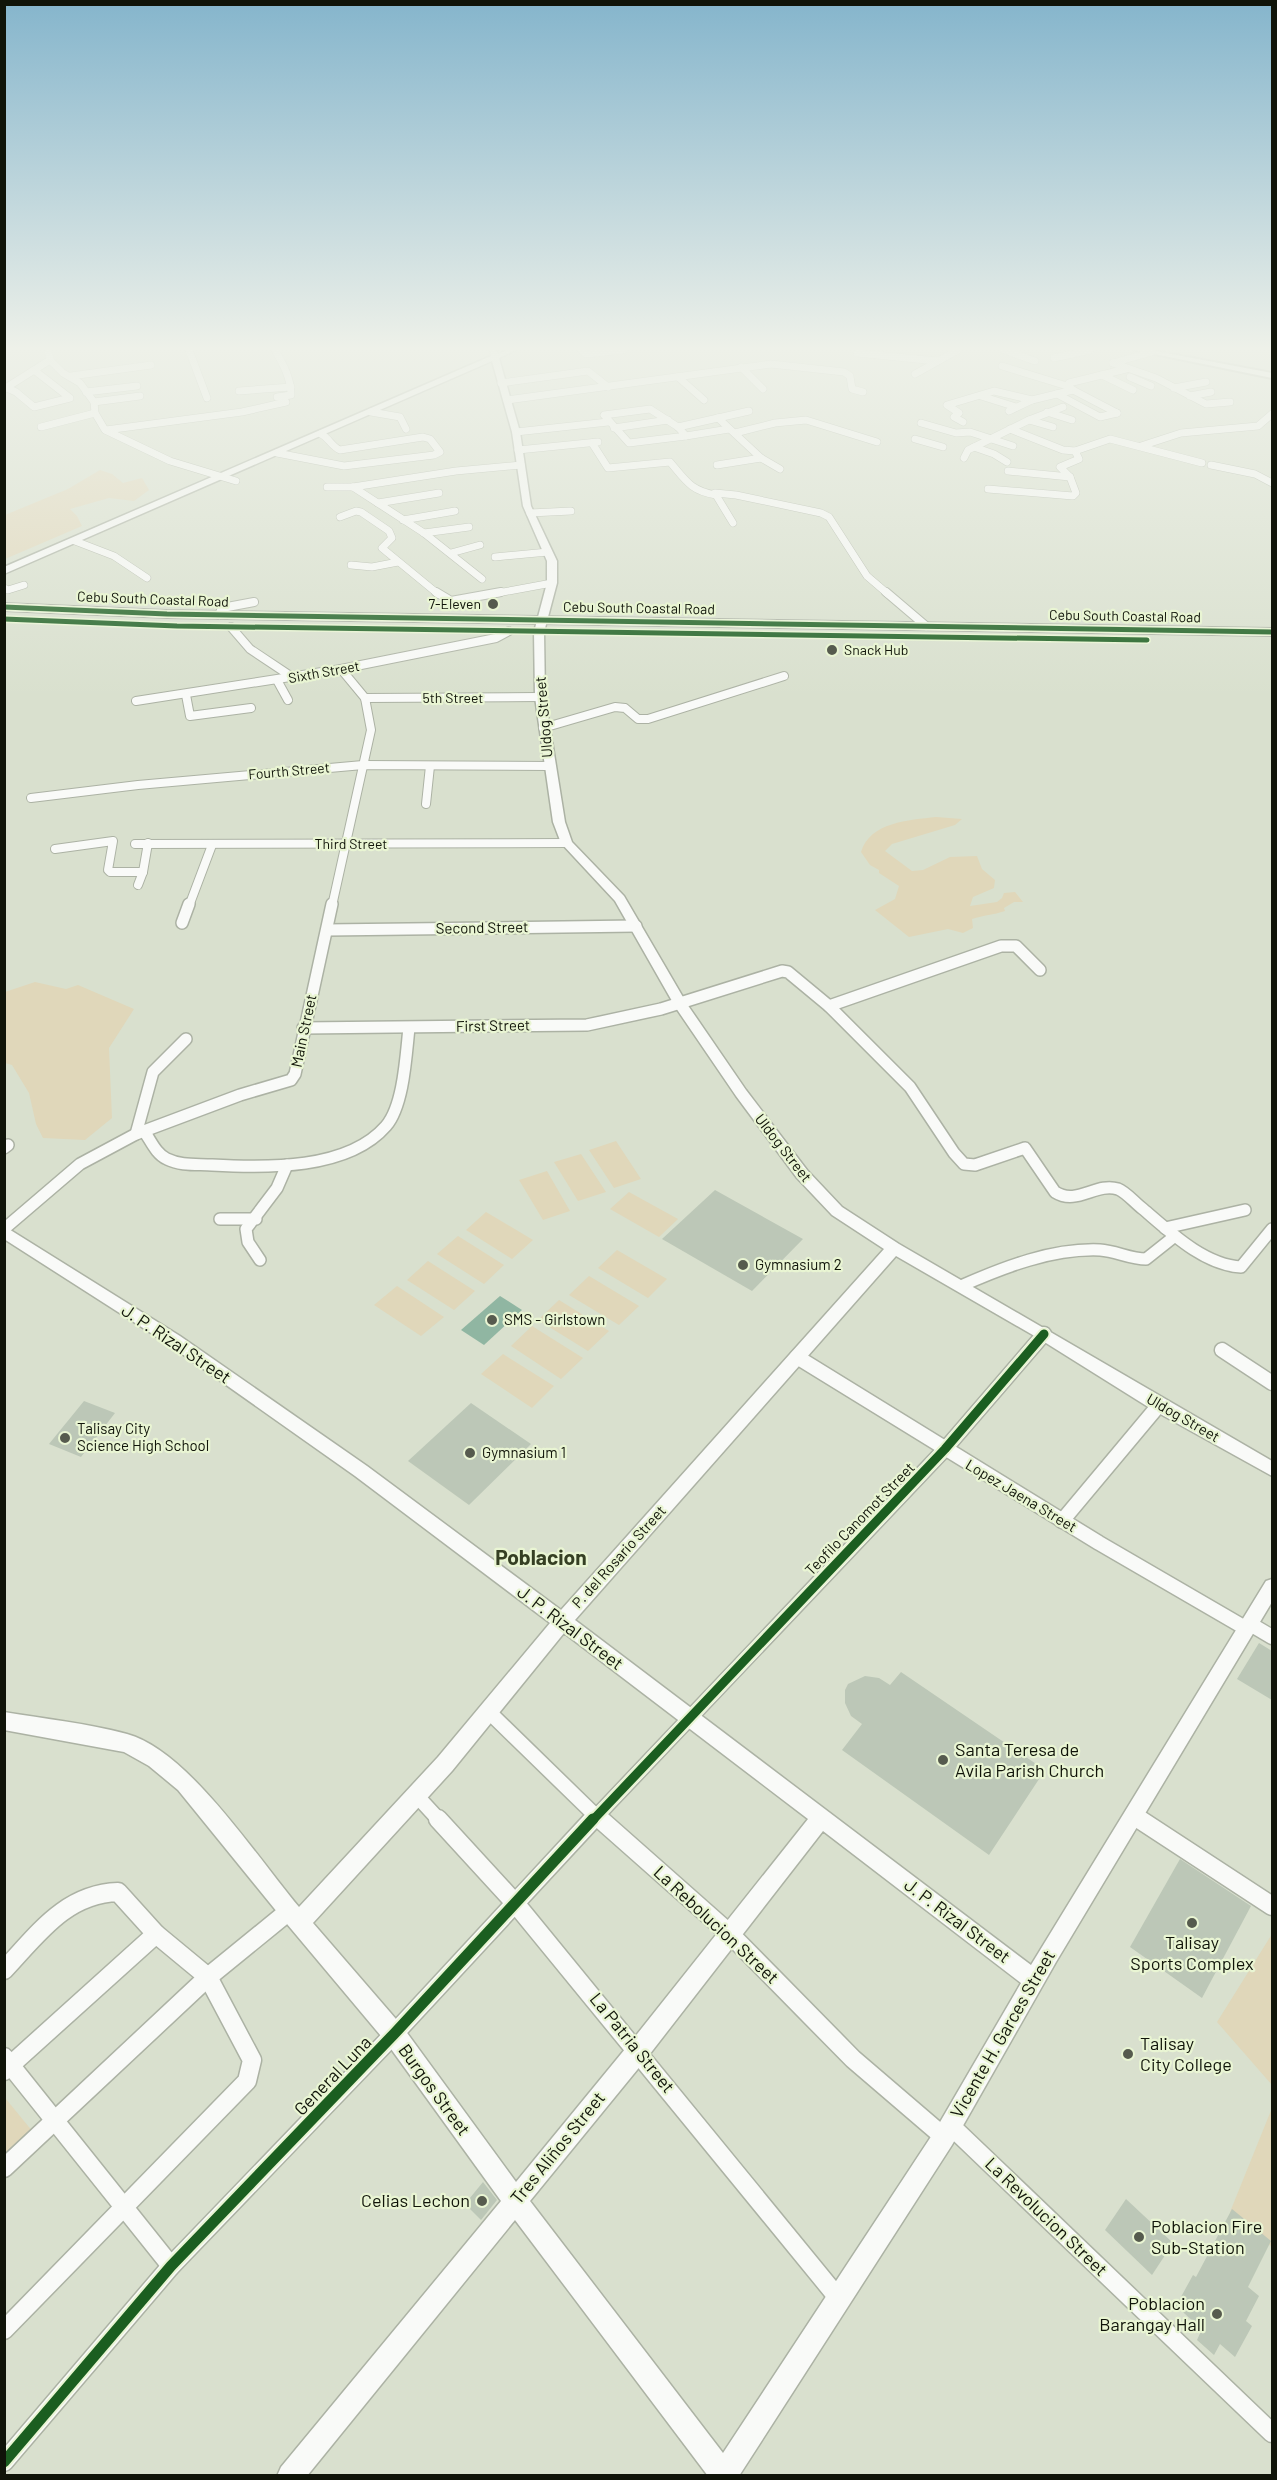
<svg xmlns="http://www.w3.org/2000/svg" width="1277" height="2480" font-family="Barlow,sans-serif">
<rect width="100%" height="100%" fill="#d9e0ce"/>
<g fill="#e0d7ba">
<polygon points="100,470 112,474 123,483 142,478 149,490 134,501 109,498 70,509 77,516 82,526 5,559 5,515 68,489"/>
<path d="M936,817L962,819L955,825L892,844L885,851L912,871L923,870L950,857L977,856L982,869L995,880L994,888L973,897L970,906L997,902L1002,898L1004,893L1015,892L1023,902H1014L1004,908L1005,911C993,915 984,915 972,919L973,928L963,933L948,929L909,937L875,910L895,899L899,886L879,873V870L870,865L861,852C870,822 909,820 936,817Z"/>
<polygon points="35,982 66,989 78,985 134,1009 109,1048 112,1118 85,1140 43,1138 36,1124 29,1093 12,1065 5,1063 5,992"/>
<polygon points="616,1141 641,1179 614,1188 589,1150"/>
<polygon points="581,1154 606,1192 578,1201 554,1162"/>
<polygon points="547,1171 570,1211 543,1220 519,1180"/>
<polygon points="629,1192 678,1219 659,1237 610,1209"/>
<polygon points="486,1212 533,1240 512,1259 466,1230"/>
<polygon points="458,1236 504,1265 484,1284 437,1254"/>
<polygon points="617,1250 667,1279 648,1298 598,1268"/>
<polygon points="428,1261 475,1291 454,1310 407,1280"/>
<polygon points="589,1276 639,1306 619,1325 569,1295"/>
<polygon points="397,1286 444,1317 421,1336 374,1305"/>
<polygon points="559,1300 609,1331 588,1351 538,1320"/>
<polygon points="532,1326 583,1358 561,1379 511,1346"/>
<polygon points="503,1354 554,1386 532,1408 481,1374"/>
<polygon points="1272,1934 1272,2085 1217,2022"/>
<polygon points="6,2099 33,2132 5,2161 4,2100"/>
<polygon points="1272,2108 1272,2247 1230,2212"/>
</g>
<polygon fill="#90b6a2" points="500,1296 522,1310 484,1345 461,1330"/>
<g fill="#bcc7b7">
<polygon points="715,1190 803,1239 752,1291 662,1239"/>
<polygon points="84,1401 115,1413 81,1457 49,1444"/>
<polygon points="471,1403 531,1444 469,1505 408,1461"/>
<polygon points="1259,1643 1272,1651 1272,1700 1237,1679"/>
<polygon points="901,1672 1045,1770 989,1855 842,1750 862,1724 851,1716 845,1703 845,1690 848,1684 865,1676 879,1678 890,1685"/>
<polygon points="1180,1859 1251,1906 1202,1998 1130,1947"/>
<polygon points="483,2182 497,2200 481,2220 465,2204"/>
<polygon points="1126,2199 1173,2243 1152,2275 1105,2230"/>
<polygon points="1232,2209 1271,2241 1248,2287 1259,2296 1246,2321 1252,2326 1235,2357 1220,2344 1214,2355 1197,2340 1202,2329 1176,2306 1193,2275 1196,2277"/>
</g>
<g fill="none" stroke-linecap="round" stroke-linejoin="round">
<g stroke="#acb2a4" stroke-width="8">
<g id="minor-far4">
<polyline points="189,350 207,398"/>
<path d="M275,350C283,364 291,378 291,395L277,397"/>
<polyline points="581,350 586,354 623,350"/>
<polyline points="1004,350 1035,361"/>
<polyline points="857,353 937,361"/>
<polyline points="1054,358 1090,350"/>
<polyline points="50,360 63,373 80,383 94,402 95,413 105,430 170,461 236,481"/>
<polyline points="1113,363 1156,378 1206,404 1230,402"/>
<polyline points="1113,363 1152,352"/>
<polyline points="1002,366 1067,386"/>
<polyline points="741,367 763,389"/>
<polyline points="915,374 958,350"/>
<polyline points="1102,375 1133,390"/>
<polyline points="71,376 151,365"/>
<polyline points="678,377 704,400"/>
<polyline points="1130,377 1151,386"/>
<polyline points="501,383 588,371 608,387"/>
<polyline points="7,388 16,392 34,407 70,398 34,370"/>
<polyline points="1174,388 1206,382"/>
<polyline points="4,389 50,360 48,350"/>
<polyline points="1073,390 1117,413"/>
<polyline points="239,391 291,387"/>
<polyline points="86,392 137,386"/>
<polyline points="1057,394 1100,417 1117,413"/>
<polyline points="981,396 1016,407"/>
<polyline points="1190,396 1211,392"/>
<polyline points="507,400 771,364 844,372 850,376 852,389 863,392"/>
<polyline points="94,402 140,396"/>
<polygon points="650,409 678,427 686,436 629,443 604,415"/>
<polyline points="1009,411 1032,400 1073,390 1067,386 1069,383 1126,369"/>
<polyline points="371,412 400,417 406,429"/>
<polyline points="1047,412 1072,420"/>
<polyline points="718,418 761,458 780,469"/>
<polyline points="1029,420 1053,427"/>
<polyline points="963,422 954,417 959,413 947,405 994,391 1032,400"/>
<polyline points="921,423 956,433 970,432 1013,446"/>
<polyline points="41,427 95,413"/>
<polyline points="678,427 749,411"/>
<polyline points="614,428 668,420"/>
<polyline points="1010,429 1063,450 1075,451"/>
<polyline points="106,430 242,412 286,402"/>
<polyline points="516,432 608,422"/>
<polyline points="735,433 775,423 806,420 877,442"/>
<polyline points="686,436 729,429"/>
<polyline points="915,439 943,447"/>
<path d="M592,443L608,468L670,462C686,481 691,491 716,495L733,523"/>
<polyline points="1141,446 1181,433 1258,426 1272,414"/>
<polyline points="974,447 994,454 1007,462"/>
<polyline points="518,450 598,442"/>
<path d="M277,453L344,466L434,455L440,452L430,439L423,437L340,450C332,447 329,438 321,434"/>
<polyline points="964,458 968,450 1029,420 1063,407"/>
<polyline points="717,465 761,458"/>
<polyline points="1211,465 1255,474 1272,483"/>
<polyline points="1008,471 1070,477"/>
<polyline points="327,487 353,487 456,471 521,465"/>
<polyline points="353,487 424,533 482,579"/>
<polyline points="988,489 1073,496 1076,493 1070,477 1060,467 1079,459 1075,451 1110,439 1202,463"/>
<polyline points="715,493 736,495 821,513 829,517 867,576 888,594"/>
<polyline points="378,503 439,493"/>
<polyline points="530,513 571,511"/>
<polyline points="340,517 356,511 361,512 389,531 392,538 382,548 438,594"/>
<polyline points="403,520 455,511"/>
<polyline points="424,533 469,527"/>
<polyline points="75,541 114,556 147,578"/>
<polyline points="451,553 480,545"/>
<polyline points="495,557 548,552"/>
<polyline points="351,565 372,567 398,562"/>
<polyline points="4,588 8,590 24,585"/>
<polyline points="492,594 552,583"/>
</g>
</g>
<g stroke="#acb2a4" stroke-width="10">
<g id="minor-far3">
<polyline points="436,592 451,601 501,592"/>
<polyline points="886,592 926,626"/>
<polyline points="219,615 222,608 254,602"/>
<polyline points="231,627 250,649 292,677"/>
<polyline points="277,680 288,700"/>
<polyline points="186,695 190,716 251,708"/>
<polyline points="365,698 540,697"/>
<polyline points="136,701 341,669 496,638 509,631"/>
<polyline points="543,728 615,707 625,708 638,719 648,719 784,676"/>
<polyline points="31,798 138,785 363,765 549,766"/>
<polyline points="426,804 430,766"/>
<polyline points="135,844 567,843"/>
<polyline points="55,849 113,841 108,870 110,872 143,872"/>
<polyline points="138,885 143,872 148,843"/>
<polyline points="189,906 212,845"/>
<polyline points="332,906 371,730 365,698 341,669"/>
</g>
</g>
<g stroke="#acb2a4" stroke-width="14">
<g id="minor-far2">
<polyline points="182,923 189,904"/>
<polyline points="327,930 636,926"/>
<polyline points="829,1006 1001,946 1016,946 1040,970"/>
<path d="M303,1028L587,1025L661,1009L782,971L788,972L829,1006L910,1087L954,1153L964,1164L975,1165L1025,1148L1055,1192C1077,1206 1096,1182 1118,1189C1126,1192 1135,1203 1143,1209C1170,1232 1204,1265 1241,1267L1272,1229"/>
<path d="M144,1131C151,1141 156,1154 167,1159C181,1166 197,1164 212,1165C266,1168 348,1170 386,1126C404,1105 406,1054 409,1028"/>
<polyline points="136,1134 153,1072 186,1039"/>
<polyline points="4,1148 8,1145"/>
<polyline points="220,1219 256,1219"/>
<polyline points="1165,1228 1245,1210"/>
<polyline points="4,1229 80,1164 136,1134 240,1095 291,1080 295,1074 332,904"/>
<polyline points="260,1260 248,1242 246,1229 277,1188 287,1165"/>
<path d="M961,1286C1004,1267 1053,1248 1100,1250C1116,1251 1130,1259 1146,1259L1175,1236"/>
</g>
</g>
<g stroke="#acb2a4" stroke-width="17">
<g id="minor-far1">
<polyline points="1222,1350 1272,1383"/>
<polyline points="797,1357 1099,1543 1247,1629"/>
<polyline points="1062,1521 1159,1405"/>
<polyline points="1250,1624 1272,1637"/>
<polyline points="488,1711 601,1821"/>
<polyline points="416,1795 440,1821"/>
<polyline points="1134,1816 1141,1821"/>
<polyline points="592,1821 945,1449 1044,1334"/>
</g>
</g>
<g stroke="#acb2a4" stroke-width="21">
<g id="minor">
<polyline points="438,1819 515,1903 839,2299"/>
<polyline points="600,1819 730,1934 853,2059 944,2137"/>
<polyline points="1139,1819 1272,1906"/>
<path d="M4,1970C38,1934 65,1894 118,1892L156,1934L208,1977L252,2060L247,2081L4,2330"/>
<polyline points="4,2057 171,2266"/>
<polyline points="4,2071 156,1934"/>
<polyline points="950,2125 1272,2433"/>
<polyline points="4,2168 208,1977 289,1911"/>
<polyline points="4,2462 171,2266 394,2034 593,1819"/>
</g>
</g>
<g stroke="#acb2a4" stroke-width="3">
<path id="tertiary" d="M490,350H496L498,354L507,350H516L499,358L520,432L531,506L557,561V583L544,632L545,697L565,822L572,842L624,896L687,1004L746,1090L807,1170L842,1207L899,1244L1272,1461V1476L1153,1410L1038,1338L896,1256L575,1620L1031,1965L1266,1581L1272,1579V1602L1056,1962L952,2145L739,2476H708L515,2220L307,2476H277L281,2467L501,2201L386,2042L282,1918L178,1790L149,1766L124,1752L4,1730V1712C45,1719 87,1723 127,1734C188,1750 258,1859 299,1907L438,1757L550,1623L355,1476L168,1344L4,1239V1226L180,1336L367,1466L561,1610L884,1249L832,1215L797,1178L736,1096L676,1008L615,901L561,843L553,822L535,697L534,632L547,583V561L523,506L512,432L492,361L4,574V567L491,356ZM564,1633L808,1819L630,2043L516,2182L402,2026L313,1923L452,1771ZM823,1831L1021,1983L936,2129L723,2453L530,2201L646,2059Z"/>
</g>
<g stroke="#acb2a4" stroke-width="4">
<polygon id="secondary" points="1135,350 1150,350 1272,373 1272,378"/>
</g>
<g stroke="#acb2a4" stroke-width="2">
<polygon id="trunk" points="4,603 167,610 1272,628 1272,636 167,618 4,611"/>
</g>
<use href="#minor-far4" stroke="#f9faf8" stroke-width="7"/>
<use href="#minor-far3" stroke="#f9faf8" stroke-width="8"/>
<use href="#minor-far2" stroke="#f9faf8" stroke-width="11"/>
<use href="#minor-far1" stroke="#f9faf8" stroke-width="14"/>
<use href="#minor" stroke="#f9faf8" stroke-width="18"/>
<use href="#tertiary" fill="#f9faf8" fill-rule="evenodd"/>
<use href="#secondary" fill="#f9faf8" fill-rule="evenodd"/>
<use href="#trunk" fill="#f9faf8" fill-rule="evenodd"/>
<g stroke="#e9f5d3" stroke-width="8">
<g id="cycleway-far2">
<polyline points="4,607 167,614 1272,632"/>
<polyline points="4,619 177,626 1147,640"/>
</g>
</g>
<g stroke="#e9f5d3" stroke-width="13">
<polyline id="cycleway-far1" points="592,1821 945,1449 1044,1334"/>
</g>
<g stroke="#e9f5d3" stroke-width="15">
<polyline id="cycleway" points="4,2462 171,2266 394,2034 593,1819"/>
</g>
<use href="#cycleway-far2" stroke="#1b5e20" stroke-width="5"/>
<use href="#cycleway-far1" stroke="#1b5e20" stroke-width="9"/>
<use href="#cycleway" stroke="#1b5e20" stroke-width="11"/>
</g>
<linearGradient id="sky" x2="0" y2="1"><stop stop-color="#85b5cc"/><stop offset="0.5" stop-color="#eef1e9"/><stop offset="1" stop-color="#eef1e9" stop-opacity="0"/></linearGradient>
<rect width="1277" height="697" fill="url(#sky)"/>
<g fill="#565b4e" stroke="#e9f5d3" stroke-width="2">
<circle cx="493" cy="604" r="6"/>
<circle cx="832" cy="650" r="6"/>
<circle cx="743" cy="1265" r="6"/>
<circle cx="492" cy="1320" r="6"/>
<circle cx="65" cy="1438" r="6"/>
<circle cx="470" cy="1453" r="6"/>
<circle cx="943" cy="1760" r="6"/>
<circle cx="1192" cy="1923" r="6"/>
<circle cx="1128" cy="2054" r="6"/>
<circle cx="482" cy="2201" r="6"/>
<circle cx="1139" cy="2237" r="6"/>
<circle cx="1217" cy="2314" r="6"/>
</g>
<g text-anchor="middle" stroke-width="4.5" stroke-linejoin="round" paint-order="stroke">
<g font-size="14" fill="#101409" stroke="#e9f5d3">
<text transform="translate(153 599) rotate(2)" y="5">Cebu South Coastal Road</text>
<text transform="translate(639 608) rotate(1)" y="5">Cebu South Coastal Road</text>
<text transform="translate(1125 616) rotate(1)" y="5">Cebu South Coastal Road</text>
<text transform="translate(324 672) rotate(-10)" y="5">Sixth Street</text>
<text x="453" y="703">5th Street</text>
<text transform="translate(289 771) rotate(-5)" y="5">Fourth Street</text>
<text x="351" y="849">Third Street</text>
</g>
<g font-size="14" fill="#101409" stroke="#e9f5d3" text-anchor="end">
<text x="481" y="609">7-Eleven</text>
<text x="844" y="655" text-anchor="start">Snack Hub</text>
</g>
<g font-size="15" fill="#101409" stroke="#e9f5d3">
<text transform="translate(544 717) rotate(-95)" y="5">Uldog Street</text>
<text transform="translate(482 928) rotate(-1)" y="5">Second Street</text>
<text transform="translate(493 1026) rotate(-1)" y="5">First Street</text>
<text transform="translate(304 1031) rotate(-78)" y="5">Main Street</text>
<text transform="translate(783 1148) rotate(52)" y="5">Uldog Street</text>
<text transform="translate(1183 1418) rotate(30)" y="5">Uldog Street</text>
<text transform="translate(1021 1496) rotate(31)" y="5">Lopez Jaena Street</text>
<text transform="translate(860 1519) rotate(-46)" y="5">Teofilo Canomot Street</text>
<text transform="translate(619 1557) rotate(-48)" y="5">P. del Rosario Street</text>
</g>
<g font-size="15" fill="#101409" stroke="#e9f5d3" text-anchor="start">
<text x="755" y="1270">Gymnasium 2</text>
<text x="504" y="1325">SMS - Girlstown</text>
<text x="77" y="1434">Talisay City<tspan x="77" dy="17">Science High School</tspan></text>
<text x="482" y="1458">Gymnasium 1</text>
</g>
<g font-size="18" fill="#101409" stroke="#e9f5d3">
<text transform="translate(176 1344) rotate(34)" y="6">J. P. Rizal Street</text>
<text transform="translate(570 1628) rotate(37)" y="6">J. P. Rizal Street</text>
<text transform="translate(957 1921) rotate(37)" y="6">J. P. Rizal Street</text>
<text transform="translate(716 1925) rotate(43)" y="6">La Rebolucion Street</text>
<text transform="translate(1003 2034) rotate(-60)" y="6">Vicente H. Garces Street</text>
<text transform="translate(632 2043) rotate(51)" y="6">La Patria Street</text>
<text transform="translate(333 2076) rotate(-46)" y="6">General Luna</text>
<text transform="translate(434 2090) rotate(54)" y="6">Burgos Street</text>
<text transform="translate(558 2148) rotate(-51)" y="6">Tres Aliños Street</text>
<text transform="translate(1046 2217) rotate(44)" y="6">La Revolucion Street</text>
</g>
<g font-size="18" fill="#101409" stroke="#e9f5d3" text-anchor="start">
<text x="955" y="1756">Santa Teresa de<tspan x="955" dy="21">Avila Parish Church</tspan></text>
<text x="1192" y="1949" text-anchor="middle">Talisay<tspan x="1192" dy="21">Sports Complex</tspan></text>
<text x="1140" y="2050">Talisay<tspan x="1140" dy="21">City College</tspan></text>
<text x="470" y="2207" text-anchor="end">Celias Lechon</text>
<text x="1151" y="2233">Poblacion Fire<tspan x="1151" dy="21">Sub-Station</tspan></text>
<text x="1205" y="2310" text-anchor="end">Poblacion<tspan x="1205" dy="21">Barangay Hall</tspan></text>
</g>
<g font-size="21" font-weight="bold" fill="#353f23" stroke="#e9f5d3">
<text x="541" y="1565">Poblacion</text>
</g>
</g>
<rect width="1277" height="2480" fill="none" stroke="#101409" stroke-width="12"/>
</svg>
